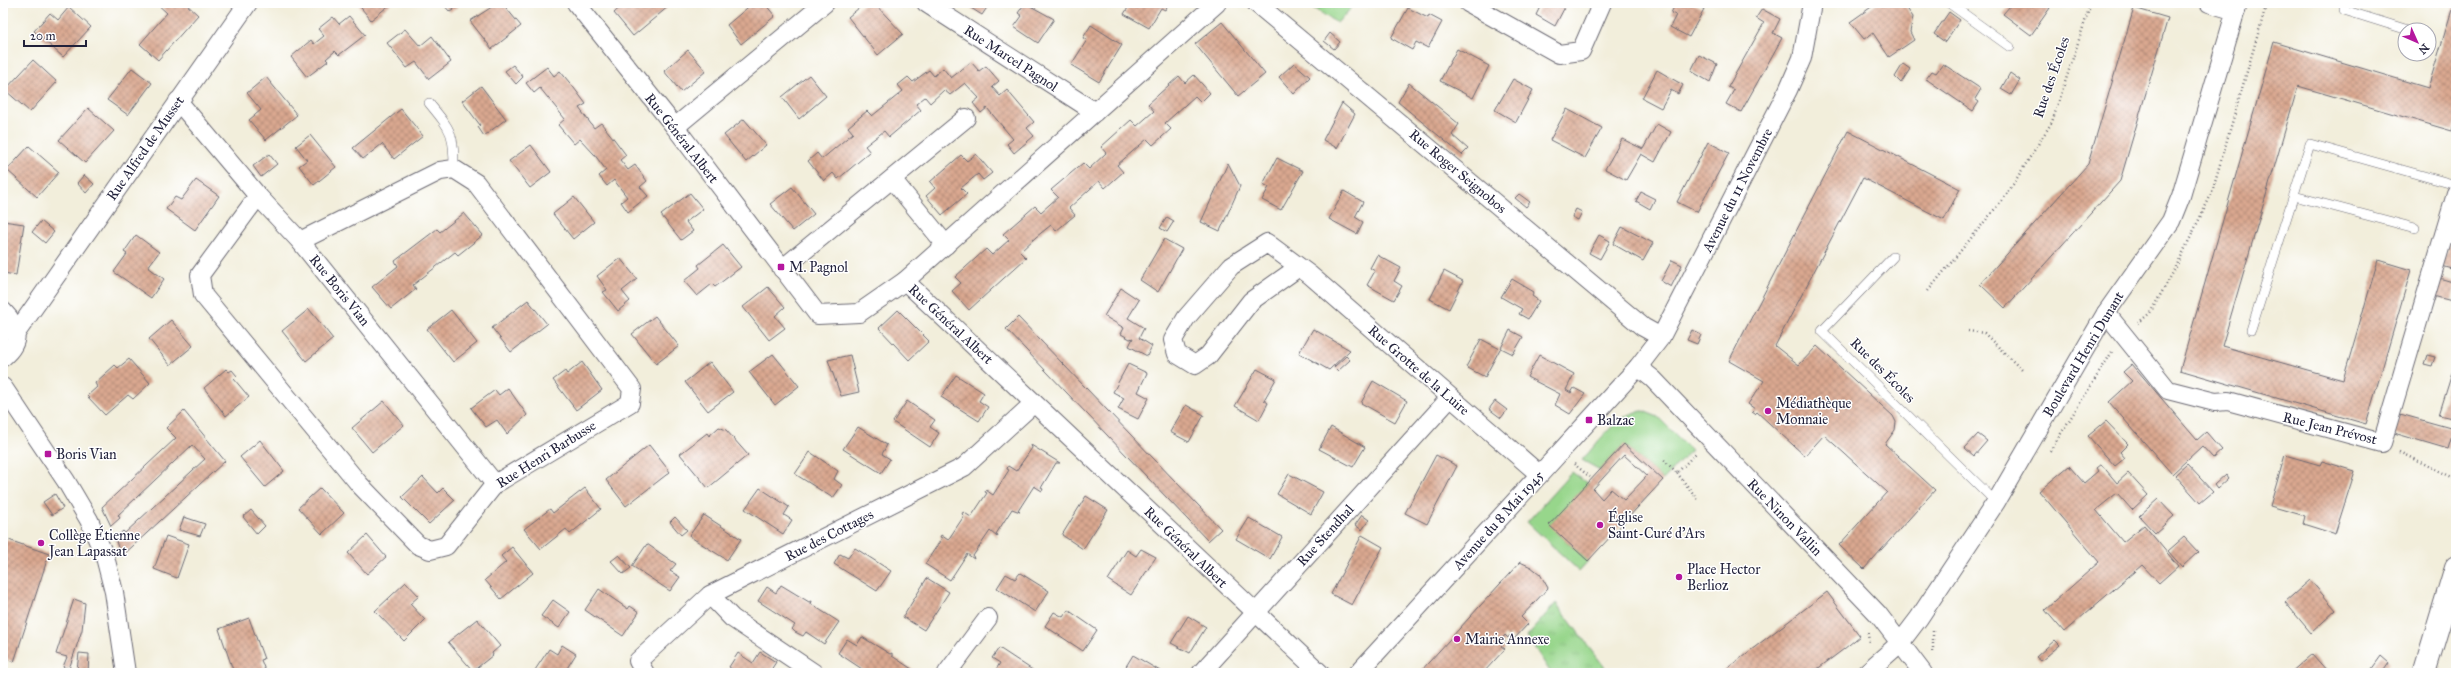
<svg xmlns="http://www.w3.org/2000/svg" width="2459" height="676" font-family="'IM FELL Great Primer',serif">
<defs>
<pattern id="park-tufts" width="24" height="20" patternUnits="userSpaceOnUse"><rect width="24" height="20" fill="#97d68b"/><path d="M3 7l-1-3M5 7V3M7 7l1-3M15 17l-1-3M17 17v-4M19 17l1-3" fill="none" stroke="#82b779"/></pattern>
<pattern id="building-cross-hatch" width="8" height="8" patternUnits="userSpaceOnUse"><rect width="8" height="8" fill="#daa890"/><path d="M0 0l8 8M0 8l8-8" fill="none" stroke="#b08877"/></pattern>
</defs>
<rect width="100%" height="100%" fill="#fff"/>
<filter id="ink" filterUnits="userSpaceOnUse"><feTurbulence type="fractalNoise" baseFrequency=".025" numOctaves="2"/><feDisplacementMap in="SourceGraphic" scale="8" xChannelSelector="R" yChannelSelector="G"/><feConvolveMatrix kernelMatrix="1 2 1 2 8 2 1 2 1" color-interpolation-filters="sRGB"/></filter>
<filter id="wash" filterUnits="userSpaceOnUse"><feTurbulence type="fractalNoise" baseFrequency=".012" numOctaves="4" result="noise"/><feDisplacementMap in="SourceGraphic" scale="16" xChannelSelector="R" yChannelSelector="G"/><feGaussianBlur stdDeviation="0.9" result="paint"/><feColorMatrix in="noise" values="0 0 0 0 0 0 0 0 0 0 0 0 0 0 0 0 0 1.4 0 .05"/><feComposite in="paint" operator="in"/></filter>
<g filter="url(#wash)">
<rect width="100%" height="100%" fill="#f2eedb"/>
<g fill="#97d68b" stroke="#5c7c63">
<polygon points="1305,3 1356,3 1337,23"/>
<path d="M1643,411L1658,417L1691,450L1663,480L1624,444L1600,470L1582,460C1599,442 1617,413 1643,411Z"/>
<polygon points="1572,472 1588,484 1549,525 1588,561 1579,571 1527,522"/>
</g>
<polygon fill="url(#park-tufts)" stroke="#5c7c63" points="1556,603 1609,673 1551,673 1527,636"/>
<g id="blocks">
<g fill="url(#building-cross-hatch)" fill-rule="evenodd">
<polygon points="156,3 185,3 198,15 158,60 140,44 167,13"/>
<polygon points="357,3 392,3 371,20"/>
<polygon points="442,3 454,3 457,7 450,12"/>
<polygon points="498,3 502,3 521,26 492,49 470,21"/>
<polygon points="625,3 643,3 646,7 650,3 666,3 669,6 633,36 614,13"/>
<polygon points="753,3 764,3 775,16 741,44 727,25"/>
<polygon points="865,3 874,3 903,34 878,55 848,17"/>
<polygon points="963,3 990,3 982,15"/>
<polygon points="1025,3 1054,19 1038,43 1014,27 1022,16 1018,13"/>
<polygon points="1131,3 1169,3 1165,10 1161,8 1149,28 1124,14"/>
<polygon points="1542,3 1567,3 1555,26 1536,15"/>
<polygon points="1676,3 1692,3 1704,9 1689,37 1670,27 1676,15 1671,13"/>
<polygon points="1877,3 1891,3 1906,7 1913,17 1910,32 1914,40 1889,57 1873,33 1864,39 1850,22"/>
<polygon points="2006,3 2043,3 2050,8 2031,35 2003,14 2010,6"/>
<polygon points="2454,3 2456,3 2456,118 2452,131 2298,86 2222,346 2343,380 2378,260 2411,270 2366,424 2180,370 2274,42 2428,88"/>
<polygon points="69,7 91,27 63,57 34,31 50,13 58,20"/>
<polygon points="1408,8 1428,18 1429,15 1442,22 1428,48 1416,42 1412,50 1391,38"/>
<polygon points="2134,8 2168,18 2120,181 2005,308 1980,284 2088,164"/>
<polygon points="1762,9 1780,19 1773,33 1782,38 1741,112 1726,104 1734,90 1728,87 1764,23 1756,18"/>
<polygon points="1949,12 1960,20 1945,42 1934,34"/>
<polygon points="349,16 365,35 339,55 335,51 326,59 328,61 307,77 291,57 311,40 314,44 324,36 318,29 333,17 339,24"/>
<polygon points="1222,22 1265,74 1238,96 1195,44"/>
<polygon points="1091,25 1122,45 1099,82 1071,65 1087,40 1083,38"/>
<polygon points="405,29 420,46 432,36 451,62 429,79 416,62 407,68 387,43"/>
<polygon points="1330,33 1340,42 1334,49 1324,41"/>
<polygon points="1457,49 1489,66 1473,98 1440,81"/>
<polygon points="688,50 706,71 681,92 664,71"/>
<polygon points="1699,55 1717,64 1710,82 1691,71"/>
<polygon points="33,60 57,82 30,112 5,90"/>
<polygon points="971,62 979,71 986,66 999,81 992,87 1000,96 1007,90 1034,122 1027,128 1034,136 1014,153 1007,144 1013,139 987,108 981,113 973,103 979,98 965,83 950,95 944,90 930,103 925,97 916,104 921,110 889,137 884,131 865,146 870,152 838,179 833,173 824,181 808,161 817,153 822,159 853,133 848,127 867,111 872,116 903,91 898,85 908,77 913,82 929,70 934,76 943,68 951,78"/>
<polygon points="1294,63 1310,77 1294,94 1279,77"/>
<polygon points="1903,64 1910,69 1901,83 1895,77"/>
<polygon points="1943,64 1981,89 1975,99 1979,102 1973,111 1926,79 1932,71 1936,73"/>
<polygon points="513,65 523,77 516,84 505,71"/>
<polygon points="547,67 554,76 560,71 574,88 586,104 579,108 594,128 601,123 614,139 626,155 620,160 628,170 635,165 647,181 640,187 648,196 628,212 621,202 627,197 614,180 607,186 599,176 606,170 594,154 580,139 574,144 558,125 565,119 540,88 534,93 526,83"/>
<polygon points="132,68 152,83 128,115 107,100"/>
<polygon points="1657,70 1683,85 1678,94 1671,90 1661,108 1642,98"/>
<polygon points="2010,73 2020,80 2011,95 2001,89"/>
<polygon points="809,75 826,96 799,119 782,97"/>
<polygon points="1194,75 1210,93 1201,102 1195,96 1165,123 1171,129 1153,145 1147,139 1117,165 1123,172 1105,188 1099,181 1069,208 1075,215 1056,231 1051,225 1036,237 1020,252 1026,258 969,310 952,291 961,283 955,277 986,249 992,255 1009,240 1003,234 1035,206 1041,212 1058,197 1051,190 1083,163 1089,169 1106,153 1101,147 1131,120 1137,126 1154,111 1148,104 1179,76 1185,83"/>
<polygon points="266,77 297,115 266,140 249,120 261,110 247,93"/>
<polygon points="1513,79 1533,90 1516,122 1495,110"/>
<polygon points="1409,83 1459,124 1452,135 1468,149 1462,155 1398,102"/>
<polygon points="481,86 506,119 484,136 478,127 480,125 462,101"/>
<polygon points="1342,103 1355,114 1337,148 1323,140"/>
<polygon points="88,108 114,131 85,163 59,140"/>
<polygon points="401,109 423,136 394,159 382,144 363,159 353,148"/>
<polygon points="1567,109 1602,128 1585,158 1550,140"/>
<polygon points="744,119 766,145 746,162 724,135"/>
<polygon points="1657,124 1671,132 1655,162 1641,154 1626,180 1605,169 1622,139 1643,149"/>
<polygon points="1848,131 1960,189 1944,220 1863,178 1775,346 1799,365 1817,346 1893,416 1896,422 1895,430 1885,444 1935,490 1864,569 1839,545 1887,492 1824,435 1805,456 1757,412 1755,414 1752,412 1755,409 1748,404 1764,381 1729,361"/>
<polygon points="310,135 336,167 314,185 299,166 307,160 296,146"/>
<polygon points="1708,142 1729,153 1697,212 1677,202"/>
<polygon points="531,145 551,172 530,188 509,161"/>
<polygon points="29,146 59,172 37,197 7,170"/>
<polygon points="269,154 277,164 261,177 253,166"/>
<polygon points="976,154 992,173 983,180 978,174 961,188 967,194 942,215 926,196 935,188 930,182 961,155 967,161"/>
<polygon points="1277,158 1303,171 1281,210 1262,200 1269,187 1263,184"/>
<polygon points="1228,163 1240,186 1220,231 1201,222"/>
<polygon points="84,175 94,184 86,193 77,183"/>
<polygon points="196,180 219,196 195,230 166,209 175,197 181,200"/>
<polygon points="792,187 814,214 793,231 770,204"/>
<polygon points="1344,191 1363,202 1355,217 1363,222 1357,234 1329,219"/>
<polygon points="1641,192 1655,199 1650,209 1636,201"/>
<polygon points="690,193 703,209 686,222 693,231 681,240 661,215"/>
<polygon points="1519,194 1530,202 1526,207 1515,198"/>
<polygon points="574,197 594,222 573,239 553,214"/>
<polygon points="1576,209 1582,212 1578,220 1572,217"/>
<polygon points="464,213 483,235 458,255 455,252 413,285 416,289 391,309 372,287 398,266 395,261 437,229 440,232"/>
<polygon points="1167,217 1174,221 1167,232 1160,228"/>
<polygon points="2456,220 2456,270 2442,266"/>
<polygon points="3,221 24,224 16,275 3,273"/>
<polygon points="41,221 54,232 45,243 32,232"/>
<polygon points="1622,227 1653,243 1643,261 1613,244"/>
<polygon points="136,235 159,252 148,267 164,279 151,298 114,272 127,254 124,252"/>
<polygon points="1599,235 1610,241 1600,259 1589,253"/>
<polygon points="1164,239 1182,249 1158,292 1140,280"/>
<polygon points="723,245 741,267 715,287 712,284 697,296 684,281 700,268 698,265"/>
<polygon points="1377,255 1401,268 1394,281 1402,286 1394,300 1367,285 1375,271 1370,268"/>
<polygon points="620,258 637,279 622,291 630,301 618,311 603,292 607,290 597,276"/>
<polygon points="1672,260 1682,265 1671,287 1661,281"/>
<polygon points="1444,271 1463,281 1449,309 1430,299"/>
<polygon points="2439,278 2456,283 2452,301 2433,296"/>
<polygon points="1512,279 1534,292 1532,296 1539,301 1528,319 1519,314 1522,309 1501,297"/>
<polygon points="768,287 785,307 775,316 785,328 769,340 743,307"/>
<polygon points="1121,288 1139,300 1128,318 1144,328 1139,338 1152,346 1147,356 1129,346 1133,338 1130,339 1121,334 1124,328 1104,316"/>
<polygon points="528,300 547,324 511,352 492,328"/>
<polygon points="309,309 333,339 306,361 282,331"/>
<polygon points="451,310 477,343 453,362 427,329"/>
<polygon points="898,310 929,341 909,360 879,328"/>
<polygon points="655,316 679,346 656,364 632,334"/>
<polygon points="1018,317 1221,529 1208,541 1006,329"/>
<polygon points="171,320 193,346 170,365 149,339"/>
<polygon points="1313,329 1350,350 1329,370 1299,353"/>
<polygon points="1510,330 1523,337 1513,354 1501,348"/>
<polygon points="1692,330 1701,335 1697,344 1687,340"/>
<polygon points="1481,339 1500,349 1485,377 1466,367"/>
<polygon points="773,354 799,386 775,405 749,372"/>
<polygon points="850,355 859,392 841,396 828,360"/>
<polygon points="1539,355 1574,374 1566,390 1571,393 1574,388 1585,394 1570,414 1555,405 1560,394 1527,377"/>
<polygon points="2427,355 2435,357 2432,366 2424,364"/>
<polygon points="1346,356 1350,360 1338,371 1334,367"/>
<polygon points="129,359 150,383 133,399 128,395 105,415 87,396 97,387 95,383 115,365 118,368"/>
<polygon points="582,362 602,390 576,410 553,380 565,371 567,374"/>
<polygon points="710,362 733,392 708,411 685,382"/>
<polygon points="1128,364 1147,373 1138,392 1149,398 1138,419 1118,409 1124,398 1113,392"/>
<polygon points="2132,364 2197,440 2206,432 2222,450 2213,458 2202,446 2172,474 2109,402 2132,381 2123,372"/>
<polygon points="226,369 229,372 232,370 237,376 234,379 249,397 226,416 204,388"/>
<polygon points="1257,369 1276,379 1264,400 1268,403 1259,420 1235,406"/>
<polygon points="2453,370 2456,372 2456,419 2439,415"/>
<polygon points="956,375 984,393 979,401 988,407 979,421 941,397"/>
<polygon points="1373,381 1407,401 1395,422 1361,403"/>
<polygon points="508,388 527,415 507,434 497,420 486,427 471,408 495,390 499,395"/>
<polygon points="384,401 404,425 372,452 352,428"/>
<polygon points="907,401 935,420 930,427 939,433 930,447 893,422"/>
<polygon points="1495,401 1507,410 1501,418 1489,409"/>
<polygon points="1186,405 1204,415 1189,442 1170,432"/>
<polygon points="184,411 225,461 121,557 115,538 123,531 125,533 205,459 192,445 118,515 120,518 111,526 102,507 176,438 166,428"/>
<polygon points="2400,414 2454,429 2448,449 2394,433"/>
<polygon points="2106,421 2128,444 2120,452 2125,458 2115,466 2088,436"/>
<polygon points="719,427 726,430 748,455 708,488 680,454 707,433 709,436"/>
<polygon points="858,427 887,445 882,454 890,459 881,473 843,449"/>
<polygon points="1331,427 1365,447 1353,467 1319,449"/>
<polygon points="1978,434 1987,441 1974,456 1965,448"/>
<polygon points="260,440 284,471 265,487 240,457"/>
<path d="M1624,444L1663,480L1588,561L1549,525ZM1624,455L1647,476L1624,500L1611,489L1602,499L1593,489Z"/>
<polygon points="649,445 670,472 626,506 606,480"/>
<polygon points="1031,445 1060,463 1056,463 1041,488 1043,489 1042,491 1034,486 1018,511 1020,512 1012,509 996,534 998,535 997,537 990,531 973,556 974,559 967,554 950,580 925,564 942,538 940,537 941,535 948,540 964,516 962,514 963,512 971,517 987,493 985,492 986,490 993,495 1009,470 1007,469 1008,466 1016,471 1032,448"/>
<polygon points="810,452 838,471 834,479 842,485 833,498 795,474"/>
<polygon points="1436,455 1457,466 1427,524 1405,513"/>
<polygon points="2285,455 2320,465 2322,461 2355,471 2335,534 2303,524 2305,516 2270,506"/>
<polygon points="2101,464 2117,483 2128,473 2148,495 2132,510 2117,493 2096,510 2123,542 2144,525 2178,566 2159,583 2142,565 2064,632 2045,610 2099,562 2039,491 2069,466 2084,483 2098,471 2096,468"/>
<polygon points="2187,464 2213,492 2200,503 2175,475"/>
<polygon points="1289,474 1323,492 1311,514 1277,494"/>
<polygon points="2226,474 2229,478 2217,489 2214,485"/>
<polygon points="423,477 438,493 443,488 455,500 429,524 402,497"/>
<polygon points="320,488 344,513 322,534 298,508"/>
<polygon points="585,488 601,509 570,534 566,529 541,549 524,529 550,509 553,513"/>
<polygon points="760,488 789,507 784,515 792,520 783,534 745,509"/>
<polygon points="55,494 63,508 52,515 43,502"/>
<polygon points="1086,496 1108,510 1083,549 1062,535"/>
<polygon points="2158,499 2174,516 2155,533 2139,516"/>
<polygon points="251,510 265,526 257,534 243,517"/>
<polygon points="704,515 741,539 727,560 689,536"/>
<polygon points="1362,515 1369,520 1362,530 1355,525"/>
<polygon points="184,517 205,524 200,536 179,530"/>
<polygon points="675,517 687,530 681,535 670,522"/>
<polygon points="3,518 6,519 3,529"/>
<polygon points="1249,518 1282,537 1270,559 1236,539"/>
<polygon points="367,535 386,557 367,574 348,553"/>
<polygon points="1362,535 1383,547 1352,605 1331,594"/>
<polygon points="166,536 189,544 177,578 154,569"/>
<polygon points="2184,537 2198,552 2182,567 2168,551"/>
<polygon points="3,538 49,554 14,662 3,658"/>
<polygon points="647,544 676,564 670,571 680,577 670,591 632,566"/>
<polygon points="512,547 533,573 501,599 485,580 506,562 501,556"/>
<polygon points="855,548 891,571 877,591 834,564 840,554 848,558"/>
<polygon points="1141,549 1156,557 1131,595 1108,580 1127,550 1136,556"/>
<polygon points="619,555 631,568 623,574 611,561"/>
<polygon points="1520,562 1531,567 1540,574 1548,588 1521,617 1528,624 1514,639 1510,635 1508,638 1505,635 1502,639 1505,641 1501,646 1505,649 1483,673 1472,671 1419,673"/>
<polygon points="1020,573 1049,591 1035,612 997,588 1006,574 1015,579"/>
<polygon points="927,578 949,592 924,630 903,617"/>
<polygon points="2310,580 2336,610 2311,633 2285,602"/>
<polygon points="406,582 419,596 410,604 425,620 404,641 375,611"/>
<polygon points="781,585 809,602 812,601 811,604 839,622 824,644 806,632 803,636 795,632 792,629 795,625 758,601 767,587 776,593"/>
<polygon points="599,589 628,609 630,606 639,612 623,636 585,610"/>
<polygon points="1827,592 1860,636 1844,649 1812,673 1721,673"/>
<polygon points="74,599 85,603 82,630 69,669 63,667 67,657 56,654"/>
<polygon points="553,600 570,612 559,628 541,616"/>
<polygon points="1068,610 1097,630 1083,651 1045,626 1054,612 1063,617"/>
<polygon points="1188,616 1206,627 1190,653 1171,643"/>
<polygon points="249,618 264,659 261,660 266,673 234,673 219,629"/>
<polygon points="477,619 500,646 492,653 493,655 473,671 448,642"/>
<polygon points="862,637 890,654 892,653 892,656 918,673 868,673 838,653 847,639 857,645"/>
<polygon points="2055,640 2060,645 2041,661 2036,657"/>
<polygon points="562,645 576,654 564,673 533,673 549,649 557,654"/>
<polygon points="999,648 1037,673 994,673 1000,663 992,658"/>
<polygon points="760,652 776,662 769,673 737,673 729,667 738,653 753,663"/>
<polygon points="79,653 89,654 88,673 75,673 77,670"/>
<polygon points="2312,654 2329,673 2290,673"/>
<polygon points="1133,655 1160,671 1159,673 1122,673"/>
<polygon points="2381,656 2389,663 2382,673 2375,673 2371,670"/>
</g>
</g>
</g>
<g filter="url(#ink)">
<use href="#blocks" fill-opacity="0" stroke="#6b6973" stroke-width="1"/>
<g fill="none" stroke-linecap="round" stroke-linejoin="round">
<g stroke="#6b6973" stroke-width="10">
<g id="service">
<polyline points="1949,3 2010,47"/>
<polyline points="2346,3 2344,10 2408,30"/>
<path d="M429,103C452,131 454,133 454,169"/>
<polyline points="2294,196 2415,228"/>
<polyline points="1893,257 1822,331 1996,502"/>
<polyline points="2251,330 2310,144 2456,185"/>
</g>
</g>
<g stroke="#6b6973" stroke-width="20">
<g id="minor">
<polyline points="576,3 675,127 818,315 859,313 905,281 1320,673"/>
<polyline points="926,3 1095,112"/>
<polyline points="1256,3 1643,327 1661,337"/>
<polyline points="1468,3 1559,54 1581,51 1602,3"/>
<polyline points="2209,3 2236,11"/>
<polyline points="178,101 258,196 300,241 495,484"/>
<polyline points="675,127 825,3"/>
<polyline points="892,179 946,245"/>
<polyline points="258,196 200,275 203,295 360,485 418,545 430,550 446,546 495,484 630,403 632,389 476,183 454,169 440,171 300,241"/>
<polyline points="1299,267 1251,301 1208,356 1195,365 1177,354 1173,340 1186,318 1231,266 1267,243 1310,275 1539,474"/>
<polyline points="782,269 966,118"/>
<polyline points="905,281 1217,3"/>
<path d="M3,311C19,327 21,342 3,357"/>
<polyline points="2106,313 2168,390 2215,402 2228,401 2382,443 2456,194"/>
<polyline points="16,333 248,3"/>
<polyline points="1638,367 1653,379 1878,614 1923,673"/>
<polyline points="3,387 66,481 89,520 105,557 114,592 126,673"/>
<polyline points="710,595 732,618 814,673"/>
<polyline points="645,673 638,661 710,595 964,467 1034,403"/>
<polyline points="947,673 988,618"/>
<polyline points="1201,673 1450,398"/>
<polyline points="1358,673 1638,367 1661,337 1788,90 1802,58 1812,3"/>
<polyline points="1866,673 1900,643 1919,618 1996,502 2106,313 2171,221 2181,196 2238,3"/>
</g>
</g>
<g stroke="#6b6973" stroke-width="24">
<polyline id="primary" points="2424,673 2456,567"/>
</g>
<g stroke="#6b6973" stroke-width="2.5" stroke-dasharray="1 3" stroke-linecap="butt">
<polyline points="1928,291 2007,194 2052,122 2091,3"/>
<polyline points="2138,323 2150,313 2175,269 2211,195 2267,3"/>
<polyline points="1968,331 1984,333 2023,371"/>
<polyline points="2050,451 2112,352"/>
<polyline points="2399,452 2456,479"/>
<polyline points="1664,460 1677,473 1696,453"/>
<polyline points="1574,464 1590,477"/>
<polyline points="1677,473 1699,501"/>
<polyline points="1868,633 1869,644"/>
<polyline points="1933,652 1933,631"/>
</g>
<use href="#service" stroke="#fff" stroke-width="9"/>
<use href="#minor" stroke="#fff" stroke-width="18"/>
<use href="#primary" stroke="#fff" stroke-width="22"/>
</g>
</g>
<g fill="#b5179e" stroke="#fff" stroke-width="1.5">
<rect x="777" y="263" width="8" height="8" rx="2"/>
<circle cx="1768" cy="411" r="4"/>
<rect x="1585" y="416" width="8" height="8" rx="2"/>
<rect x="44" y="450" width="8" height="8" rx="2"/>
<circle cx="1600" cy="525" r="4"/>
<circle cx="41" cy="543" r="4"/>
<circle cx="1679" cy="577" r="4"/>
<circle cx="1457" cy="639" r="4"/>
</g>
<g text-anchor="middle" stroke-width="3" stroke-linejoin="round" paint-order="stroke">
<g font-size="14" fill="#22223b" stroke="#fff">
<text transform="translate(1011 58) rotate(33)" y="5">Rue Marcel Pagnol</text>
<text transform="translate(2051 77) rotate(-71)" y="5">Rue des Écoles</text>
<text transform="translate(682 138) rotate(52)" y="5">Rue Général Albert</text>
<text transform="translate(145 148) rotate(-55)" y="5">Rue Alfred de Musset</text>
<text transform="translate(1458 171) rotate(40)" y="5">Rue Roger Seignobos</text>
<text transform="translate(1737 190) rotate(-63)" y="5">Avenue du 11 Novembre</text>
<text transform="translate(340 290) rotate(51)" y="5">Rue Boris Vian</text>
<text transform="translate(951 324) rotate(43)" y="5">Rue Général Albert</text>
<text transform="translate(2083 354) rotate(-59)" y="5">Boulevard Henri Dunant</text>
<text transform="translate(1419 370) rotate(41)" y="5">Rue Grotte de la Luire</text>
<text transform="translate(1883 370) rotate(45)" y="5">Rue des Écoles</text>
<text transform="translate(2330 428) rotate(14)" y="5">Rue Jean Prévost</text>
<text transform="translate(546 454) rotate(-32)" y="5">Rue Henri Barbusse</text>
<text transform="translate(1785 517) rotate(46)" y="5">Rue Ninon Vallin</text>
<text transform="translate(1498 520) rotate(-48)" y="5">Avenue du 8 Mai 1945</text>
<text transform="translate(829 535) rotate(-27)" y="5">Rue des Cottages</text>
<text transform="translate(1325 535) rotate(-48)" y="5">Rue Stendhal</text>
<text transform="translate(1186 547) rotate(44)" y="5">Rue Général Albert</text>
</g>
<g font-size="14" fill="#22223b" stroke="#fff" text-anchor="start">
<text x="789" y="272">M. Pagnol</text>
<text x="1776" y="408">Médiathèque<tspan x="1776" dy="16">Monnaie</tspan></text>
<text x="1597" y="425">Balzac</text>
<text x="56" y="459">Boris Vian</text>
<text x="1608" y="522">Église<tspan x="1608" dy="16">Saint-Curé d'Ars</tspan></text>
<text x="49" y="540">Collège Étienne<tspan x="49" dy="16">Jean Lapassat</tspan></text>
<text x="1687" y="574">Place Hector<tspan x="1687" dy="16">Berlioz</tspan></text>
<text x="1465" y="644">Mairie Annexe</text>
</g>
</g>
<rect width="2459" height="676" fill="none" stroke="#fff" stroke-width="16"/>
<g transform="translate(2417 42) rotate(135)"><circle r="19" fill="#ffffff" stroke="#a7a7b1"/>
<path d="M0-3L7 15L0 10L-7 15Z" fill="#b5179e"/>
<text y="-6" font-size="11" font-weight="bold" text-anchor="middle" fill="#22223b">N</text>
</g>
<path d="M24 40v6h62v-6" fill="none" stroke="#22223b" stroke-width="2"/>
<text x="30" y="40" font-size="12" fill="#22223b" stroke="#ffffff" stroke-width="3" paint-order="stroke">20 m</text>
</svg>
